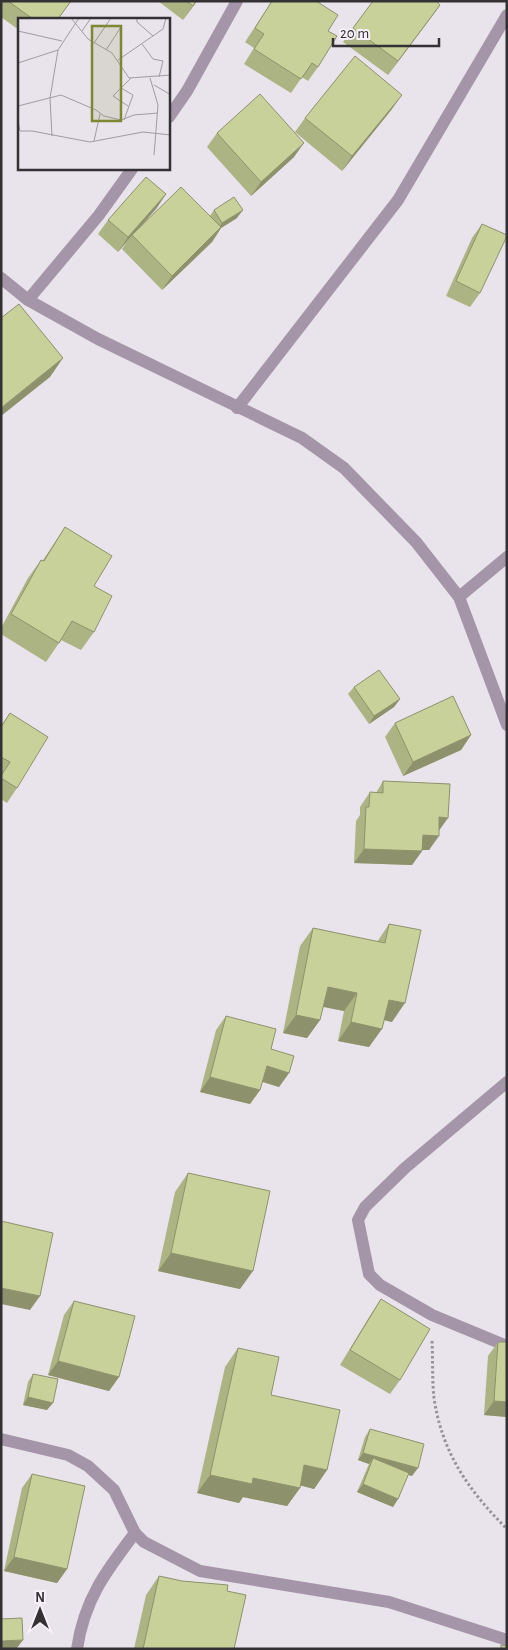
<svg xmlns="http://www.w3.org/2000/svg" width="508" height="1650" font-family="'Alegreya Sans',sans-serif">
<rect width="100%" height="100%" fill="#e9e3eb"/>
<g fill="none" stroke-linecap="round" stroke-linejoin="round">
<path stroke="#969298" stroke-width="3" stroke-dasharray="2.5 2.5" stroke-linecap="butt" d="M432,1341C433,1360 432,1380 434,1398C442,1453 469,1491 507,1529"/>
<g stroke="#a595a8" stroke-width="12">
<polyline points="169,117 187,91 237,1"/>
<polyline points="1,278 28,300 98,339 302,438 344,468 416,542 459,597 507,725"/>
<polyline points="28,300 99,215 132,169"/>
<polyline points="237,408 398,200 507,15"/>
<polyline points="459,597 507,557"/>
<polyline points="507,1082 405,1168 365,1207 358,1220 369,1274 380,1285 432,1315 507,1346"/>
<polyline points="1,1439 68,1455 88,1466 114,1490 135,1533 144,1542 200,1571 389,1602 507,1640"/>
<path d="M77,1649C84,1600 106,1571 135,1533"/>
</g>
</g>
<g fill="#adb484">
<polygon points="1,1 71,1 58,19 19,19 19,30 1,17"/>
<polygon points="158,1 197,1 183,20"/>
<polygon points="272,1 316,1 328,31 318,67 308,81 302,77 291,93 244,64 254,48 245,42"/>
<polygon points="440,5 388,75 343,42 353,28"/>
<polygon points="392,109 342,171 295,132 305,118"/>
<polygon points="217,133 294,157 251,196 207,147"/>
<polygon points="166,194 156,209 141,226 210,216 214,210 237,218 221,228 212,242 162,290 122,249 127,242 118,252 98,234 108,220"/>
<polygon points="482,224 480,293 470,307 446,296 472,238"/>
<polygon points="65,527 94,586 94,632 81,650 61,640 46,662 1,634 1,628 28,578 41,560 43,560"/>
<polygon points="354,687 400,699 394,707 369,724 348,694"/>
<polygon points="10,713 17,788 7,803 1,799 1,726"/>
<polygon points="395,723 471,735 461,750 403,776 385,737"/>
<polygon points="383,781 439,831 429,850 422,850 422,851 412,865 354,863 356,821 360,815 360,807 370,792 376,793"/>
<polygon points="389,924 392,1022 384,1020 369,1047 338,1041 344,1011 323,1007 320,1020 307,1038 283,1033 300,946 313,928 377,942"/>
<polygon points="226,1016 271,1049 289,1073 279,1087 262,1082 260,1090 250,1104 200,1092 216,1030"/>
<polygon points="188,1173 240,1289 158,1271 175,1192"/>
<polygon points="381,1299 400,1380 390,1394 340,1365 371,1314"/>
<polygon points="74,1301 119,1377 109,1391 48,1375 64,1315"/>
<polygon points="498,1342 507,1417 484,1415 488,1356"/>
<polygon points="238,1348 271,1395 327,1470 314,1489 300,1485 300,1488 287,1506 243,1497 239,1503 197,1493 225,1367"/>
<polygon points="33,1374 47,1410 23,1405 28,1382"/>
<polygon points="370,1429 412,1476 408,1475 398,1499 393,1507 357,1492 369,1464 358,1460 365,1437"/>
<polygon points="32,1474 67,1569 57,1583 4,1571 22,1488"/>
<polygon points="159,1576 227,1591 234,1649 134,1649 146,1595"/>
</g>
<g fill="#8d926c">
<polygon points="196,1 197,1 183,20"/>
<polygon points="440,5 430,19 388,75 398,61"/>
<polygon points="402,95 392,109 342,171 352,156"/>
<polygon points="304,143 294,157 251,196 261,182"/>
<polygon points="166,194 156,209 132,236 132,235 118,252 128,237"/>
<polygon points="243,210 237,218 221,228 212,242 162,290 172,276 217,231 222,223"/>
<polygon points="63,358 50,377 1,416 1,408"/>
<polygon points="400,699 394,707 369,724 374,716"/>
<polygon points="471,735 461,750 403,776 413,762"/>
<polygon points="439,817 448,818 438,832"/>
<polygon points="423,835 439,836 429,850 413,850"/>
<polygon points="364,849 422,851 412,865 354,863"/>
<polygon points="328,987 357,993 344,1011 315,1005"/>
<polygon points="389,1000 405,1003 392,1022 376,1018"/>
<polygon points="296,1015 320,1020 307,1038 283,1033"/>
<polygon points="351,1022 382,1029 369,1047 338,1041"/>
<polygon points="267,1066 289,1073 279,1087 257,1080"/>
<polygon points="210,1077 260,1090 250,1104 200,1092"/>
<polygon points="171,1253 253,1271 240,1289 158,1271"/>
<polygon points="1,1288 40,1296 30,1310 1,1304"/>
<polygon points="58,1361 119,1377 109,1391 48,1375"/>
<polygon points="28,1397 53,1403 47,1410 23,1405"/>
<polygon points="494,1401 507,1402 507,1417 484,1415"/>
<polygon points="363,1453 418,1468 412,1476 371,1464 373,1458 369,1464 358,1460"/>
<polygon points="304,1465 327,1470 314,1489 291,1483"/>
<polygon points="210,1475 253,1478 300,1488 287,1506 243,1497 239,1503 197,1493"/>
<polygon points="363,1484 398,1499 393,1507 357,1492"/>
<polygon points="14,1557 67,1569 57,1583 4,1571"/>
<polygon points="23,1640 17,1648 1,1648 1,1641"/>
</g>
<g fill="#c9d19a" stroke="#8d926c">
<polygon points="8,1 71,1 58,19 33,19"/>
<polygon points="186,1 196,1 193,6"/>
<polygon points="272,1 316,1 338,15 328,31 337,36 318,67 312,63 301,79 254,49 264,34 255,28"/>
<polygon points="373,1 436,1 440,5 398,61 353,28"/>
<polygon points="355,56 402,95 352,156 305,118"/>
<polygon points="260,94 304,143 261,182 217,133"/>
<polygon points="146,177 166,194 128,237 108,220"/>
<polygon points="181,187 221,227 172,276 132,235"/>
<polygon points="234,197 243,210 222,223 214,210"/>
<polygon points="482,224 507,235 507,236 480,293 456,281"/>
<polygon points="19,304 63,358 1,408 1,318"/>
<polygon points="65,527 112,556 94,586 112,596 94,632 72,621 59,643 11,614 41,560 44,561"/>
<polygon points="379,670 400,699 374,716 354,687"/>
<polygon points="453,696 471,735 413,762 395,723"/>
<polygon points="10,713 48,737 17,788 1,778 1,776 10,762 1,757 1,727"/>
<polygon points="383,781 450,784 448,818 439,817 439,836 423,835 422,851 364,849 366,807 369,807 370,792 383,793"/>
<polygon points="389,924 421,930 405,1003 389,1000 382,1029 351,1022 357,993 328,987 320,1020 296,1015 313,928 385,943"/>
<polygon points="226,1016 276,1029 271,1049 294,1056 289,1073 267,1066 260,1090 210,1077"/>
<polygon points="188,1173 270,1191 253,1271 171,1253"/>
<polygon points="1,1221 53,1233 40,1296 1,1288"/>
<polygon points="381,1299 430,1329 400,1380 350,1350"/>
<polygon points="74,1301 135,1316 119,1377 58,1361"/>
<polygon points="498,1342 507,1342 507,1402 494,1401"/>
<polygon points="238,1348 279,1357 271,1395 340,1410 327,1470 304,1465 300,1488 253,1478 252,1484 210,1475"/>
<polygon points="33,1374 58,1379 53,1403 28,1397"/>
<polygon points="370,1429 424,1444 418,1468 363,1453"/>
<polygon points="373,1458 409,1473 398,1499 363,1484"/>
<polygon points="32,1474 85,1486 67,1569 14,1557"/>
<polygon points="159,1576 182,1581 228,1585 227,1591 246,1595 234,1649 143,1649"/>
<polygon points="22,1618 23,1640 1,1641 1,1619"/>
<polygon points="501,1645 507,1646 507,1649 501,1649"/>
</g>
<g transform="translate(18 18)">
<rect width="152" height="152" fill="#e9e3eb"/>
<path fill="none" stroke="#a09ca2" stroke-width="1" d="M53,0L70,21L94,35L111,60L153,57M119,0V4L135,18M0,13L44,23M64,13L73,0M76,25L93,0M124,26L135,41L145,43L141,59M88,32L103,9M100,42L145,11L148,0M0,45L40,32M132,60L140,87L136,137M136,67L153,77M103,70L115,77L106,102M0,88L43,77L78,92L86,98L103,102L116,97L140,95M110,88L95,78L113,60M0,103L2,113H14L72,124L125,114L153,117M34,118L32,80L40,32L61,0M76,123L82,96"/>
<path fill="#7e8734" fill-opacity="0.15" stroke="#7e8734" stroke-width="2.5" d="M74,8H103V103H74Z"/>
<rect width="152" height="152" fill="none" stroke="#333134" stroke-width="2.5"/>
</g>
<rect width="508" height="1650" fill="none" stroke="#333134" stroke-width="5"/>
<g transform="translate(40 1610)" stroke="#f7f0f8" stroke-width="4" paint-order="stroke">
<path d="M0-4L9 19L0 12L-9 19Z" fill="#333134"/>
<text y="-8" font-size="14" font-weight="bold" text-anchor="middle" fill="#333134">N</text>
</g>
<path d="M333 38v8h106v-8" fill="none" stroke="#333134" stroke-width="2.5"/>
<text x="340" y="38" font-size="15" fill="#333134" stroke="#f7f0f8" stroke-width="4" paint-order="stroke">20 m</text>
</svg>
